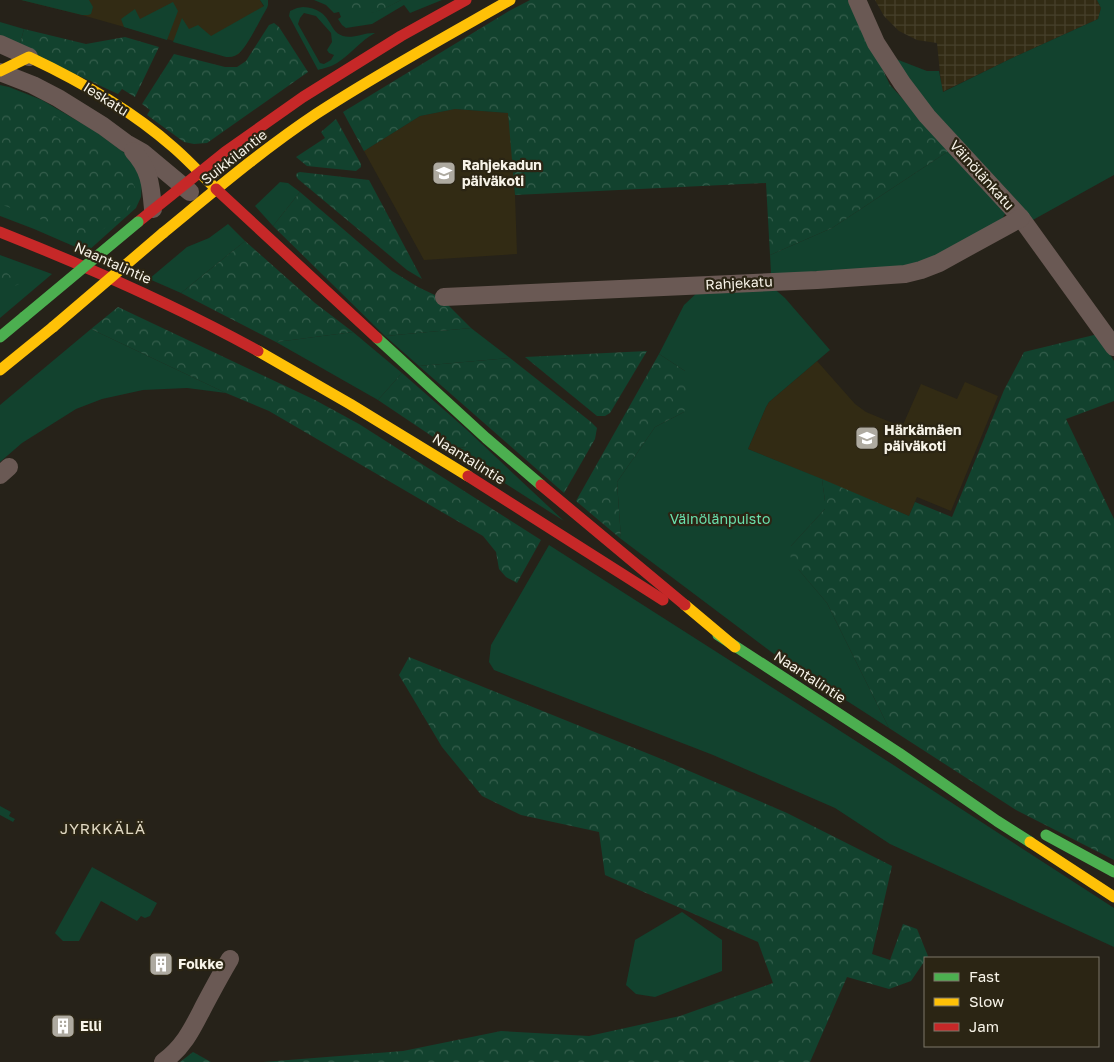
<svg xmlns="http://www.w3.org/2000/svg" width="1114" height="1062" font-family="'Golos Text',sans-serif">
<defs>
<pattern id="industrial-grid" width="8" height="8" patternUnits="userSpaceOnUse" patternTransform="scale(1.25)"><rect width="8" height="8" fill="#322b14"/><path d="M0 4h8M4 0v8" fill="none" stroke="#46402b"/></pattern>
<pattern id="forest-crowns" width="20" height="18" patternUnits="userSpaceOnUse" patternTransform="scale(1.25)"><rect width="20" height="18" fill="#12422e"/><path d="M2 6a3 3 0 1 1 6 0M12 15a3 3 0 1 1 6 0" fill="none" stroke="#355e4c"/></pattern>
</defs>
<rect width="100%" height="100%" fill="#262219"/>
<g fill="#322b14">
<polygon points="21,0 260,0 265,9 239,54 230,57 82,15"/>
<polygon points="455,109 509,113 515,195 517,254 424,260 364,151 420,116"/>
<polygon points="817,361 855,404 866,412 902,427 921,384 957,399 965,382 998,396 951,511 917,497 909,516 748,449 766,407 769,402"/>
</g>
<polygon fill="url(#industrial-grid)" points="875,0 1097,0 1101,8 1098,19 1010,59 942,92 937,43 917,40 899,31 884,16"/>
<g fill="#12422e" fill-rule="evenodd">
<polygon points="21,0 89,0 93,7 91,14 88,15 82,15"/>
<path d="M260,0H268V5L267,8C261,18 246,49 238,54C234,57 230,57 226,57L173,42L182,18L189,29L198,25L211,36L264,6Z"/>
<polygon points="314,0 393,0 366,13 370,13 383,9 401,0 442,0 410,13 404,5 372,24 346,28 342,25 338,19 341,17 339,12 334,13 326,5"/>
<polygon points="1097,0 1114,0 1114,175 1031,221 917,94 896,59 927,71 939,71 943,92 1010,59 1098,19 1101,8"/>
<polygon points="173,2 178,11 167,40 124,27 121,19 135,9 140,19"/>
<path d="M303,7C333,9 327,31 343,36C353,39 365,32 375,33C360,41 351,54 337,63C331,67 324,68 318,70L289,16L290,11L297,8ZM304,13L316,16L331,33L332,42L327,50L329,53L334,55L331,60L324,64L320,63L298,24L300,18Z"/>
<polygon points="0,22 24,29 19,48 0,40"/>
<polygon points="0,85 9,87 42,100 95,131 129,156 142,181 141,197 136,208 87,252 34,229 0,216"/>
<polygon points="950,150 1005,208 1005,214 1001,221 933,260 893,268 771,274 770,255 832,228"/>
<polygon points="280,182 288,183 300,192 273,226 255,206"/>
<polygon points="228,224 245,241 181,293 149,279 187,247 209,238"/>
<polygon points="0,255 52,274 0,318"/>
<polygon points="771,286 785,298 830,350 769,402 766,407 748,449 822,479 825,501 825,509 791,546 799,570 827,603 889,728 774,654 621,539 617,482 655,427 684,412 685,371 659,354 684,305 700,290"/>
<polygon points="471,328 510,358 419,366 385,336"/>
<polygon points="91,329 226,393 187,388 143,390 102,399 76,409 22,443 0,462 0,405"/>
<polygon points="353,332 402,373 378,400 276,342"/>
<polygon points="467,430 564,521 451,449 466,447"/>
<polygon points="549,545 892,764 1114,908 1114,947 890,844 835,808 713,755 494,670 489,662 491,645"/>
<polygon points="0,806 11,812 9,816 15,819 13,822 0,815"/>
<polygon points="92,867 157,903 150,916 145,918 141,916 137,921 101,901 79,941 63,941 55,933"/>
<polygon points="682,912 722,940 722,971 655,997 636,994 626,985 635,940"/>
</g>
<g fill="url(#forest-crowns)">
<path d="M333,0H401C389,6 373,17 359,12C350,10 341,4 333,0Z"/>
<polygon points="530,0 852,0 863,28 890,85 950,150 832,228 770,255 766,183 515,195 508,113 455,109 420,116 364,151 343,112 509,11"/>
<polygon points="274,23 279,27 308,72 207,143 194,144 184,142 147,115 150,110 142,104 174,54 225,67 237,67 246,61 269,25"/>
<polygon points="24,29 86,44 125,37 159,47 135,97 122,89 118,94 19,48"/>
<polygon points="0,101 36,104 76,129 124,167 137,191 127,213 90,238 0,204"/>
<polygon points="336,119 361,164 361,167 356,171 307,166 296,157 325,138 321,132"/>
<polygon points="300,172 369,180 422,279 407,270 298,179 296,176 297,173"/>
<polygon points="300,192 392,271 418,287 441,298 471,328 385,336 273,226"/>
<polygon points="245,241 315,303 353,332 276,342 181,293"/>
<polygon points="0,269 5,271 19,284 0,293"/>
<polygon points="118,307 315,400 359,424 541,540 517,583 506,577 499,569 496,552 483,536 269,411 226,393 91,329"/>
<path d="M1098,334L1114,361V401L1066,419L1114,519V860L1016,810L889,728L827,603L793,563C790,557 789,552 791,546L825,509V501L822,479L909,516L915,502L952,517L1004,390L1024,352Z"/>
<polygon points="647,351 610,413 605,416 597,416 525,357"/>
<polygon points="659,354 685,371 691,393 684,412 655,427 617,482 621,539 576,501"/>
<polygon points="510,358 591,422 597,428 595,439 564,493 419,366"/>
<polygon points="402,373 467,430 468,444 466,447 451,449 378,400"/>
<polygon points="409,657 659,758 787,813 892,866 872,954 890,960 903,924 917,929 928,956 911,981 889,989 847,977 810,1062 263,1062 403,1051 501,1031 589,1036 680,1016 773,983 758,942 605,875 599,832 521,815 482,796 442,747 399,675"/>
<polygon points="193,1052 211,1062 180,1062"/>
</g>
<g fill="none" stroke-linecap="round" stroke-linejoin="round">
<g stroke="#6a5954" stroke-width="18">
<polyline points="857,0 876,43 902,83 927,116 1021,218 1114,347"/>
<polyline points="0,44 29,57"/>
<polyline points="0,72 33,85 58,98 103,126 126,143 142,152 190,192"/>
<path d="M133,151C150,169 151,186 153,209"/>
<polyline points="444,297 817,280 905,274 921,270 939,263 1021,218"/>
<polyline points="0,475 9,467"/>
<path d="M163,1062C185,1046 193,1027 205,1004C213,989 221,974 230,959"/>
</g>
<g stroke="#4caf50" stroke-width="11">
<polyline points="0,337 24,317"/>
<polyline points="377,338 486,438 541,485"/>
<polyline points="718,635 899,753 997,821 1030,842"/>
<polyline points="1046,835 1114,872"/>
</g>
<g stroke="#ffc107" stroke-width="11">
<path d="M0,71L29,57C80,81 130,109 173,147C187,159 200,173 214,187"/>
<path d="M163,233C213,192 262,150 316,114C379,73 445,37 510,0"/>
<polyline points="258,351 350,404 468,476"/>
<polyline points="0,370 53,327"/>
<polyline points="685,605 735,647"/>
<polyline points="1030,842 1114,897"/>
</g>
<g stroke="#c62828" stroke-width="11">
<polyline points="216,189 377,338"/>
<polyline points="138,222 225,152 303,97 401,36 466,0"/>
<path d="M0,232C88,267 175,305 258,351"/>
<polyline points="468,476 663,600"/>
<polyline points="541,485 685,605"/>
</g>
<polyline stroke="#4caf50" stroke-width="11" points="24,317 138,222"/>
<polyline stroke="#ffc107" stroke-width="11" points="53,327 163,233"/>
</g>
<defs>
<g id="school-square" transform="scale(1.25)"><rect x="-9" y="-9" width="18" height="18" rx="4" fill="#aeaaa0" stroke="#2b2514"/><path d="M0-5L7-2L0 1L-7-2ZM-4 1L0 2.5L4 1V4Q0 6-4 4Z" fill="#fff"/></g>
<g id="building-square" transform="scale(1.25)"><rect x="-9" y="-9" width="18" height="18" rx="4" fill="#aeaaa0" stroke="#2b2514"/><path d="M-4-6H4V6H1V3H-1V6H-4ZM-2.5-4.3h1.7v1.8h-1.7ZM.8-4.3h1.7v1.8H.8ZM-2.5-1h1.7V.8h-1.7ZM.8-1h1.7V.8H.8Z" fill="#fff"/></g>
</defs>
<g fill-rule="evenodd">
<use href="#school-square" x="444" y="173"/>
<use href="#school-square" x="867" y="438"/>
<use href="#building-square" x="161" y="964"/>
<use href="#building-square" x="63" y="1026"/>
</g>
<g text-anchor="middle" stroke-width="4.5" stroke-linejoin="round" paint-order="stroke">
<g font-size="14" fill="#f7f3e8" stroke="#2b2514">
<text transform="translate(106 99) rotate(32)" y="5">Ieskatu</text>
<text transform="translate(234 157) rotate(-38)" y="5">Suikkilantie</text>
<text transform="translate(982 175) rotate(48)" y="5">Väinölänkatu</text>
<text transform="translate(113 263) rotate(24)" y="5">Naantalintie</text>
<text transform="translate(739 283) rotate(-3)" y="5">Rahjekatu</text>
<text transform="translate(469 459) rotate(32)" y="5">Naantalintie</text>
<text transform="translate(810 677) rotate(33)" y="5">Naantalintie</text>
</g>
<g font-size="14" font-weight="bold" fill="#f7f3e8" stroke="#2b2514" text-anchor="start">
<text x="462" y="170">Rahjekadun<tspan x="462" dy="16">päiväkoti</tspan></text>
<text x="884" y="435">Härkämäen<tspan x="884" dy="16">päiväkoti</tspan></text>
<text x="178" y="969">Folkke</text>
<text x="80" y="1031">Elli</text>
</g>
<g font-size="14" fill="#6ae0ad" stroke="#2b2514">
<text x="720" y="524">Väinölänpuisto</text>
</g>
<g font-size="15" letter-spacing="1" fill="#e1d9c3" stroke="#2b2514">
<text x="103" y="834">JYRKKÄLÄ</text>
</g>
</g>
<rect x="924" y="957" width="175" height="90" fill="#2b2514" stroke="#7d7769"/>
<rect x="934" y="973" width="25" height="8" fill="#4caf50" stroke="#7d7769"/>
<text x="969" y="982" font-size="15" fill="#f7f3e8">Fast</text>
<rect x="934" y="998" width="25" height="8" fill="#ffc107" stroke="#7d7769"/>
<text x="969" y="1007" font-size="15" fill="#f7f3e8">Slow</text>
<rect x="934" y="1023" width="25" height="8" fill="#c62828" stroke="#7d7769"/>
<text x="969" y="1032" font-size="15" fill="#f7f3e8">Jam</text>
</svg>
